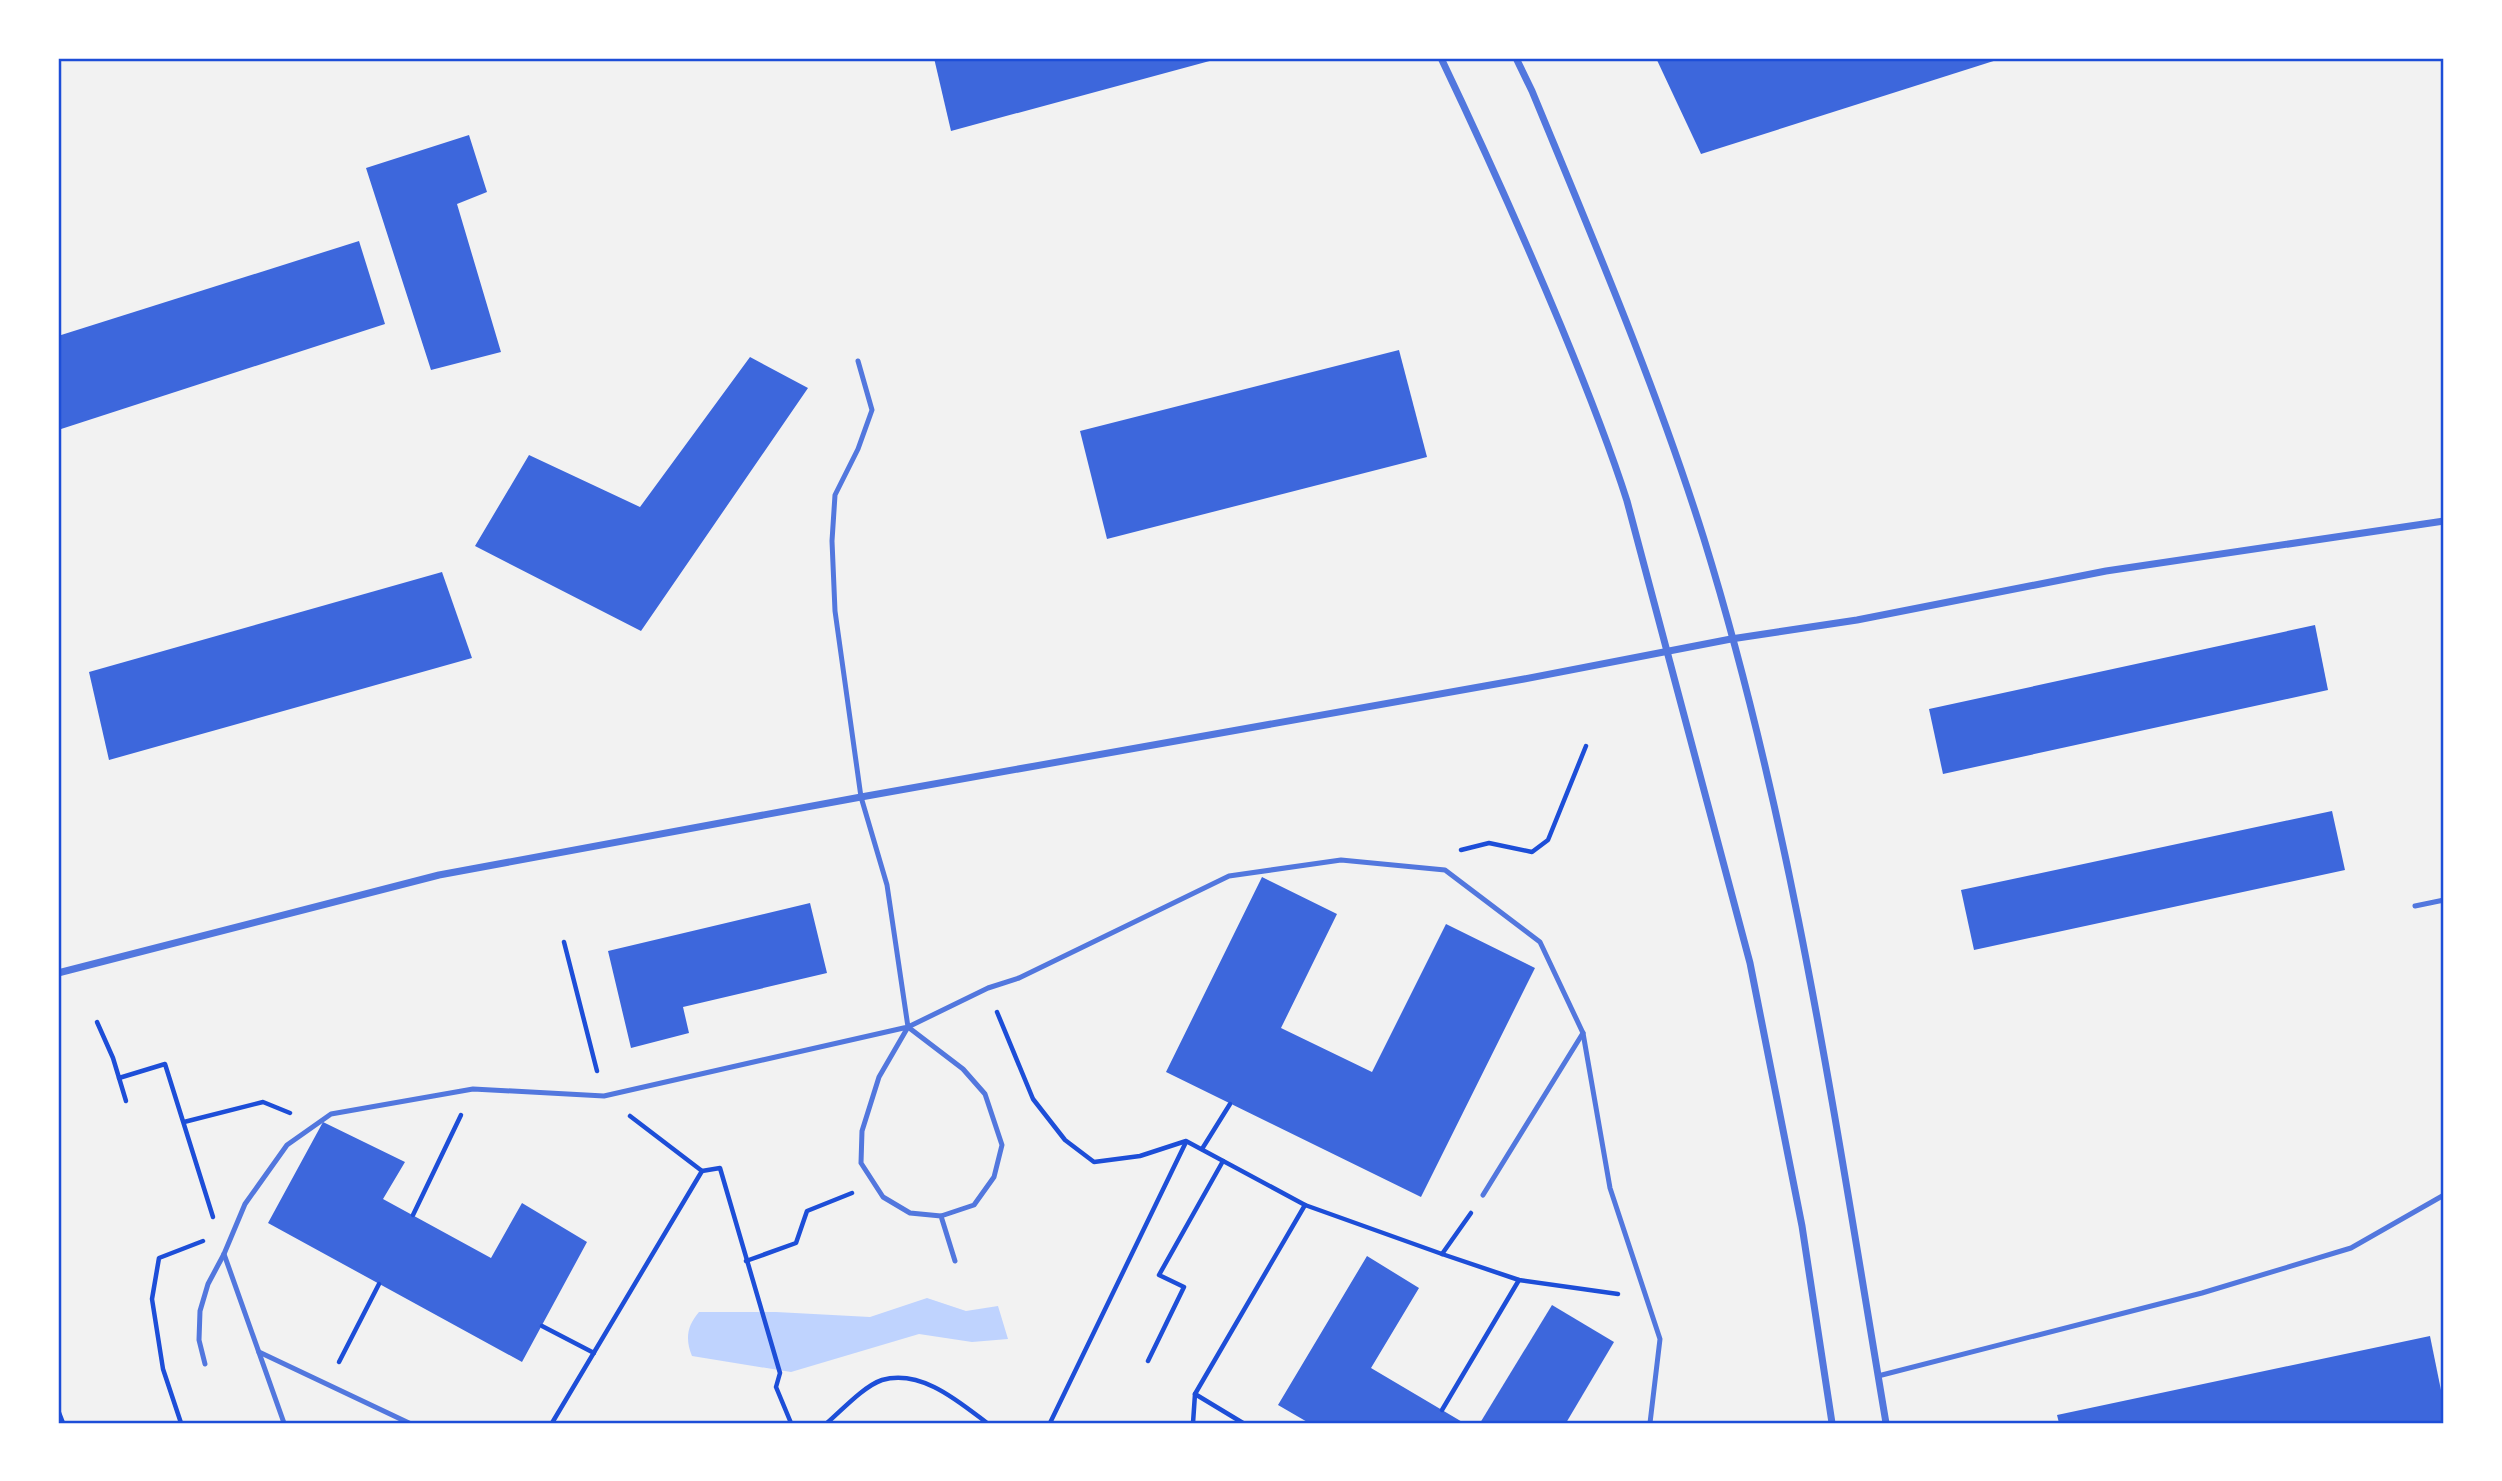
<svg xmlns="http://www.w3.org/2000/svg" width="2502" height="1481" font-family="Montserrat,sans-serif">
<rect width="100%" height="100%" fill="#f2f2f2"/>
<path fill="#bfd3fe" d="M927,1298L966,1311L998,1306L1008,1339L972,1342L919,1334L791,1372L692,1356C685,1339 687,1326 699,1312H776L870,1317Z"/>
<g fill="#3d67dc">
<polygon points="934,58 1216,58 1217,59 951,131"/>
<polygon points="1656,58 2003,58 1701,154"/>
<polygon points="469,135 487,192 457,204 501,352 431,370 366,168"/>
<polygon points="359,241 385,324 58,430 58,336"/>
<polygon points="1399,350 1427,457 1107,539 1080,431"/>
<polygon points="750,357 808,388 641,631 475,546 529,455 640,507"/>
<polygon points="442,572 472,658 109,760 89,672"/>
<polygon points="2315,625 2328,690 1943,774 1929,709"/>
<polygon points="2332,811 2345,870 1974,950 1961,890"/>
<polygon points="1262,877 1337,914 1281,1028 1372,1072 1446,924 1535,968 1421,1197 1166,1072"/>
<polygon points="810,903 827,973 683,1007 689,1033 631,1048 608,951"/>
<polygon points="323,1122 405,1162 383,1199 491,1258 522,1203 587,1242 522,1362 268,1223"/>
<polygon points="1367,1256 1419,1288 1371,1368 1464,1423 1309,1423 1278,1405"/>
<polygon points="1552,1305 1614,1342 1566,1423 1480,1423"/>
<polygon points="2430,1336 2444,1405 2444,1423 2059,1423 2057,1415"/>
</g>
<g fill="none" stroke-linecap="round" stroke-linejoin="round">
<g stroke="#1d4ed8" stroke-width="4.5">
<polyline points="1461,850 1489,843 1532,852 1548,840 1586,746"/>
<polyline points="564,942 597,1071"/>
<polyline points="997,1012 1033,1099 1065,1140 1094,1162 1140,1156 1186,1141 1305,1205 1442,1254 1519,1280 1618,1294"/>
<polyline points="97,1022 113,1058 126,1101"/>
<polyline points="119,1078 165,1064 213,1217"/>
<polyline points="630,1116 702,1171 720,1168 780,1373 776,1387 791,1423"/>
<polyline points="184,1122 263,1102 290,1113"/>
<polyline points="1202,1149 1230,1104"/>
<polyline points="413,1215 461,1115"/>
<polyline points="1442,1254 1471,1213"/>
<polyline points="746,1261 796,1243 807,1211 852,1193"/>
<polyline points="542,1326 594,1353"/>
<polyline points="1148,1361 1184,1287 1159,1275 1223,1161"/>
<polyline points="339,1362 379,1284"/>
<polyline points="1195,1394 1305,1205"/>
<polyline points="58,1410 63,1423"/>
<polyline points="1442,1410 1519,1280"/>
<polyline points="181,1423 163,1369 152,1299 159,1258 203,1241"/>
<polyline points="552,1423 702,1171"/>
<path d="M827,1423C841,1411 864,1386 882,1380C921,1369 958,1401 987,1423"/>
<polyline points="1050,1423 1186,1142"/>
<polyline points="1193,1423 1195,1394 1243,1423"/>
</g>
<g stroke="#5277de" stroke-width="5">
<polyline points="2415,906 2444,900"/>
<polyline points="908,1027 963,1069 985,1094 1002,1145 994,1177 974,1205 941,1216"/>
<polyline points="1483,1195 1583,1033"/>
<polyline points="224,1254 284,1423"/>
<polyline points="955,1261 941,1216 910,1213 883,1197 861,1163 862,1131 879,1077 908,1027 988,988 1019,978 1229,876 1341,860 1445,870 1540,942 1583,1033 1610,1188 1660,1339 1650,1423"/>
<polyline points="259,1352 409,1423"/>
<polyline points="205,1364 199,1340 200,1311 208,1284 224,1254 245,1204 287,1145 331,1114 473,1089 604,1096 908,1027 887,885 861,797 835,611 832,541 835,495 858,449 872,410 858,361"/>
<polyline points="1878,1376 2202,1293 2351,1248 2444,1195"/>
</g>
<g stroke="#5277de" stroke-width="7">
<path d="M1441,58C1483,146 1523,235 1561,326C1585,384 1608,441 1627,501L1750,963L1802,1226L1832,1423"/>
<path d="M1516,58L1532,91C1593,239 1656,386 1704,539C1793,827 1836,1126 1886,1423"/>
<polyline points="58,973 439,875 861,797 1524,679 1731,639 1857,620 2106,571 2444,521"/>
</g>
</g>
<rect width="2502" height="1481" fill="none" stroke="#ffffff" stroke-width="119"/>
<rect x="60" y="60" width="2382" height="1362" fill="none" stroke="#1d4ed8" stroke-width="2.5"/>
</svg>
